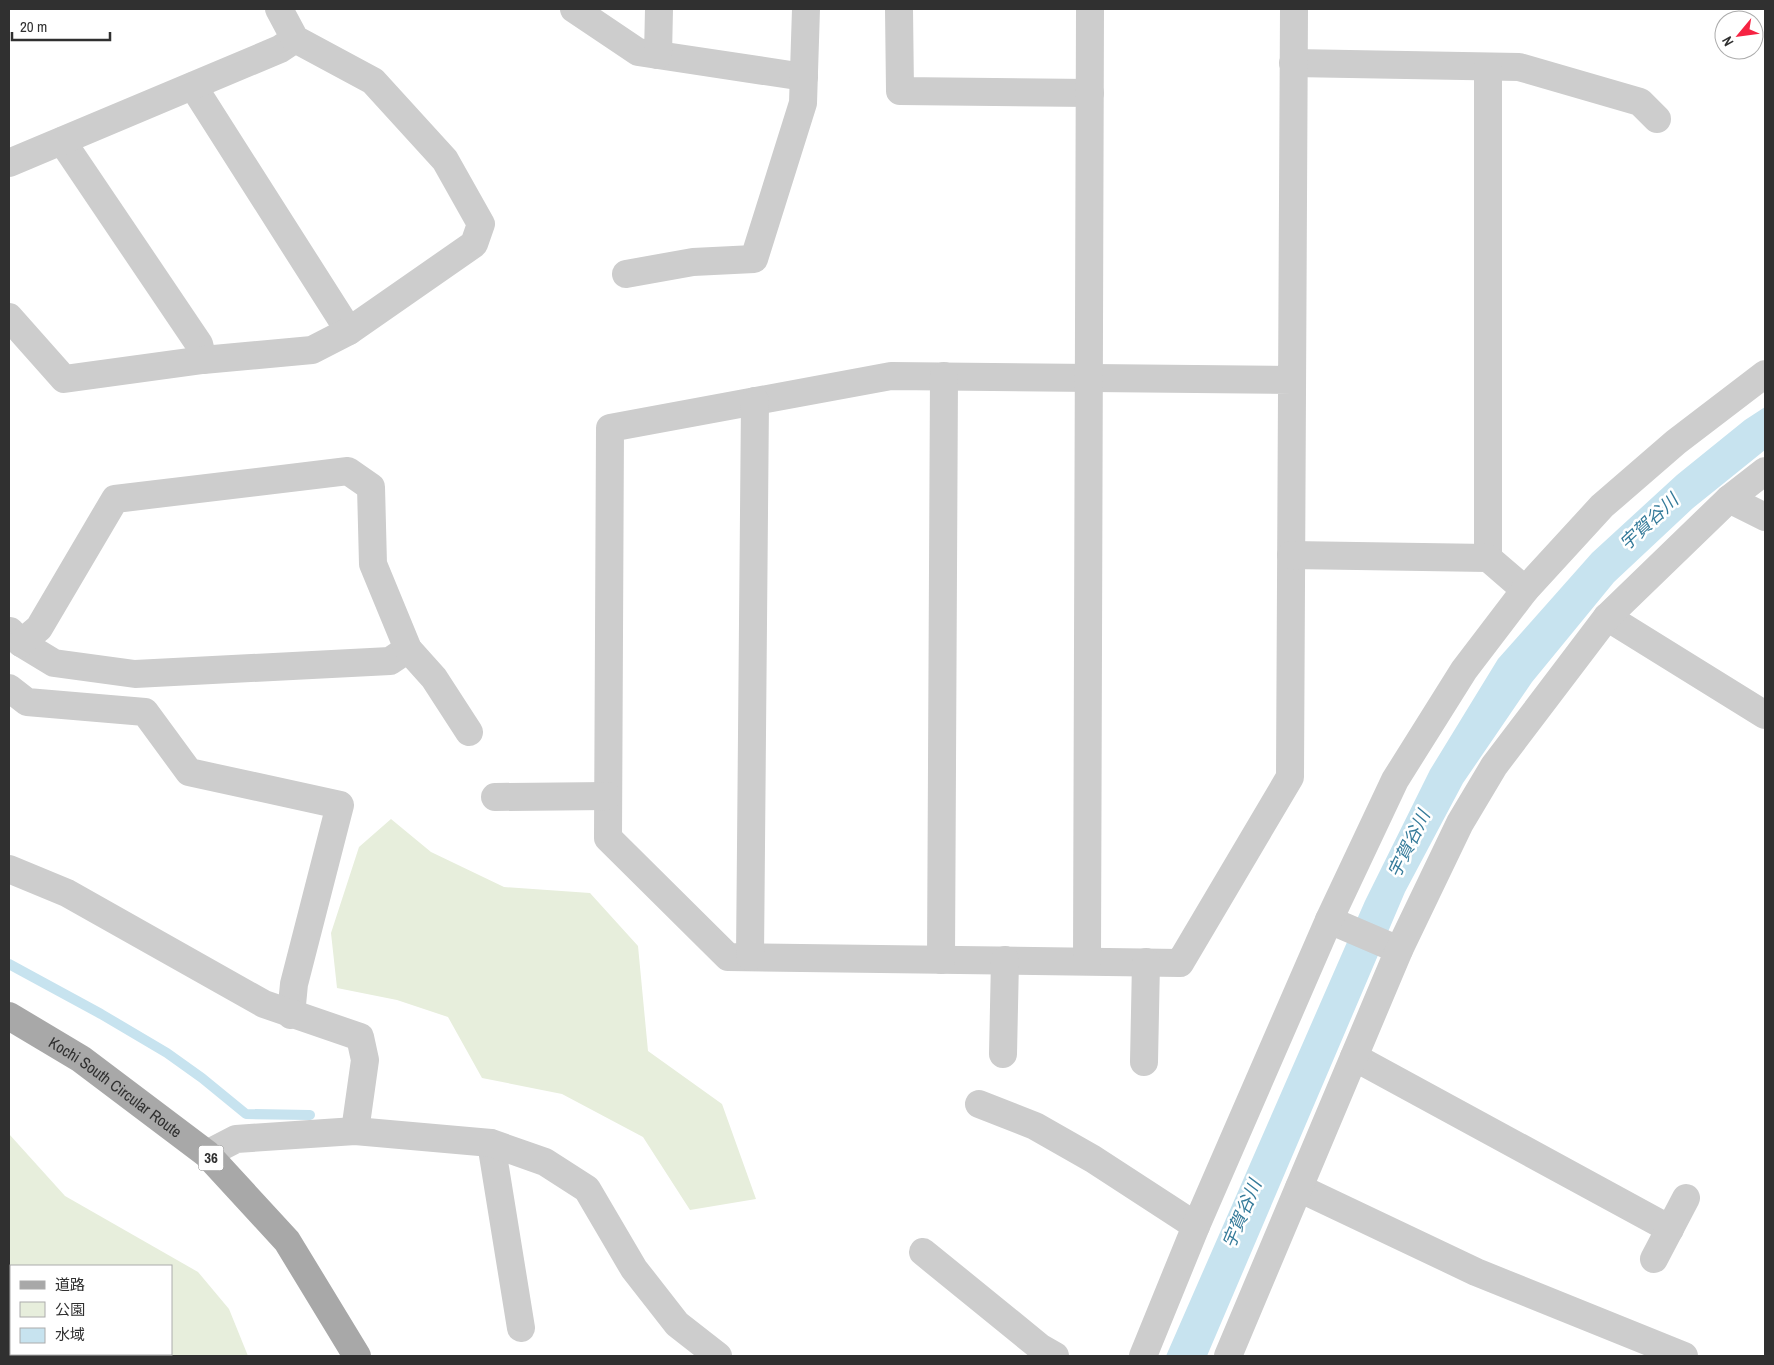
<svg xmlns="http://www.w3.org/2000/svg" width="1774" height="1365" font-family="'Archivo Narrow','Noto Sans JP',sans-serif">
<rect width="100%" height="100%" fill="#fff"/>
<g fill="#e7eedc" fill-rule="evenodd">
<polygon points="391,819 431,852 504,887 590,893 638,946 648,1051 722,1104 756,1199 690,1210 643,1137 562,1094 482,1078 448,1017 397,1000 337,988 331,933 359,847"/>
<path d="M9,1134L65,1196L198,1272L229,1309L248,1356H9ZM11,1266H171V1354H11Z"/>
</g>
<polygon fill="#c7e3ef" points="1765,407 1765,450 1693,508 1614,582 1532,682 1463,783 1405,892 1207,1356 1166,1356 1365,901 1430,770 1498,659 1592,553 1677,475 1745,420"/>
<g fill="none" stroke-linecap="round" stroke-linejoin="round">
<polyline stroke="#c7e3ef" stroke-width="10" points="9,964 101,1014 167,1053 202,1078 246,1114 310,1115"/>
<g stroke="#cdcdcd" stroke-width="28">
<polyline points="574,9 638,52 804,77"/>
<polyline points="899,9 900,91 1090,93"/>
<polyline points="658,55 659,9"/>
<polyline points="1293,63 1519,67 1640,102 1657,119"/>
<polyline points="1488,67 1488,558"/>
<polyline points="193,86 349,331"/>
<polyline points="62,141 199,344 203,360"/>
<polyline points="9,163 280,49 295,39"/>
<polyline points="626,274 693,262 754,259 803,103 806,9"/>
<polyline points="9,317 64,379 203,360 312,350 349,331 474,244 481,224 445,160 373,81 295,39 279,9"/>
<polyline points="1292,380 891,376 610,428 608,838 728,957 1180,963 1290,777 1294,9"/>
<polyline points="1729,499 1765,517"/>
<polyline points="1291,555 1488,558 1525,590"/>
<polyline points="1607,617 1765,715"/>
<polyline points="10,631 21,643 54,663 135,674 390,661 408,649"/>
<polyline points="21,643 39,628 115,499 348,471 371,487 373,564 408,649 434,678 469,732"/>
<polyline points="9,688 27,702 145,712 189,772 340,805 294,984 291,1015"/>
<polyline points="495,797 608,796"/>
<polyline points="9,869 67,893 264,1004 360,1037 365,1060 355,1131"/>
<polyline points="1329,920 1399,950"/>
<polyline points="750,957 755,401"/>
<polyline points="941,960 944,376"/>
<polyline points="1087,961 1090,9"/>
<polyline points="1003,1054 1005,960"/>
<polyline points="1354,1057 1670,1229"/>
<polyline points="1144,1062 1146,962"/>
<polyline points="979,1104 1035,1126 1093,1159 1196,1226"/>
<polyline points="491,1143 521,1328"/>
<polyline points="207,1154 236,1139 355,1131 491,1143 545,1162 587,1189 634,1269 677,1324 718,1356"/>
<polyline points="1299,1188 1476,1272 1684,1356"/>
<polyline points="923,1252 1041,1348 1055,1356"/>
<polyline points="1654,1259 1686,1198"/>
<polyline points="1143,1356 1196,1226 1329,920 1395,780 1464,670 1525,590 1602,506 1676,442 1765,374"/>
<polyline points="1228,1356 1399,950 1460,823 1494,766 1607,617 1729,499 1765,471"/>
</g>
<path stroke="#a8a8a8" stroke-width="28" id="s1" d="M9,1016L81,1059L207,1154L287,1241L357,1356"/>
</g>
<g text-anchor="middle" stroke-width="5" stroke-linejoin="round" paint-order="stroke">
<rect fill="#fff" stroke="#6e6e6e" stroke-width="1" x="198.5" y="1145.5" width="25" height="25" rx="4"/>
<g font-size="15" font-weight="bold" fill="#303030">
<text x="211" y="1163">36</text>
</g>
<g font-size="16" fill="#303030" stroke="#fff">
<text dy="6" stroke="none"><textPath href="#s1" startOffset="128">Kochi South Circular Route</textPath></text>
</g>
<g font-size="18" font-style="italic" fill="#357b9a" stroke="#fff">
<text transform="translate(1649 522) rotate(-43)" y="6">宇賀谷川</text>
<text transform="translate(1409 844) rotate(-64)" y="6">宇賀谷川</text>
<text transform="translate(1242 1214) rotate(-67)" y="6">宇賀谷川</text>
</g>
</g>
<rect width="1774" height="1365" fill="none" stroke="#303030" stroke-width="20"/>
<rect x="10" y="1265" width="162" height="90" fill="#ffffff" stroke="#acacac"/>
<rect x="20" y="1281" width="25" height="8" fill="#a8a8a8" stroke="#acacac"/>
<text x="55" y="1290" font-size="15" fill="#303030">道路</text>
<rect x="20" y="1302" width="25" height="15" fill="#e7eedc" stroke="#acacac"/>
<text x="55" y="1315" font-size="15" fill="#303030">公園</text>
<rect x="20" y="1328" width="25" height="15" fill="#c7e3ef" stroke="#acacac"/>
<text x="55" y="1340" font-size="15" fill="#303030">水域</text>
<g transform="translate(1739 35) rotate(241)"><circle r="24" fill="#ffffff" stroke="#acacac"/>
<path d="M0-4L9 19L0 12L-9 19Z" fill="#f62342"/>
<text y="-8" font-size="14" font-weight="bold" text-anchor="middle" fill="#303030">N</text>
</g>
<path d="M12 32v8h98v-8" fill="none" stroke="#303030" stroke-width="2.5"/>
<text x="20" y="32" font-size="15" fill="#303030" stroke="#ffffff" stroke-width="4" paint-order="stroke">20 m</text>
</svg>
